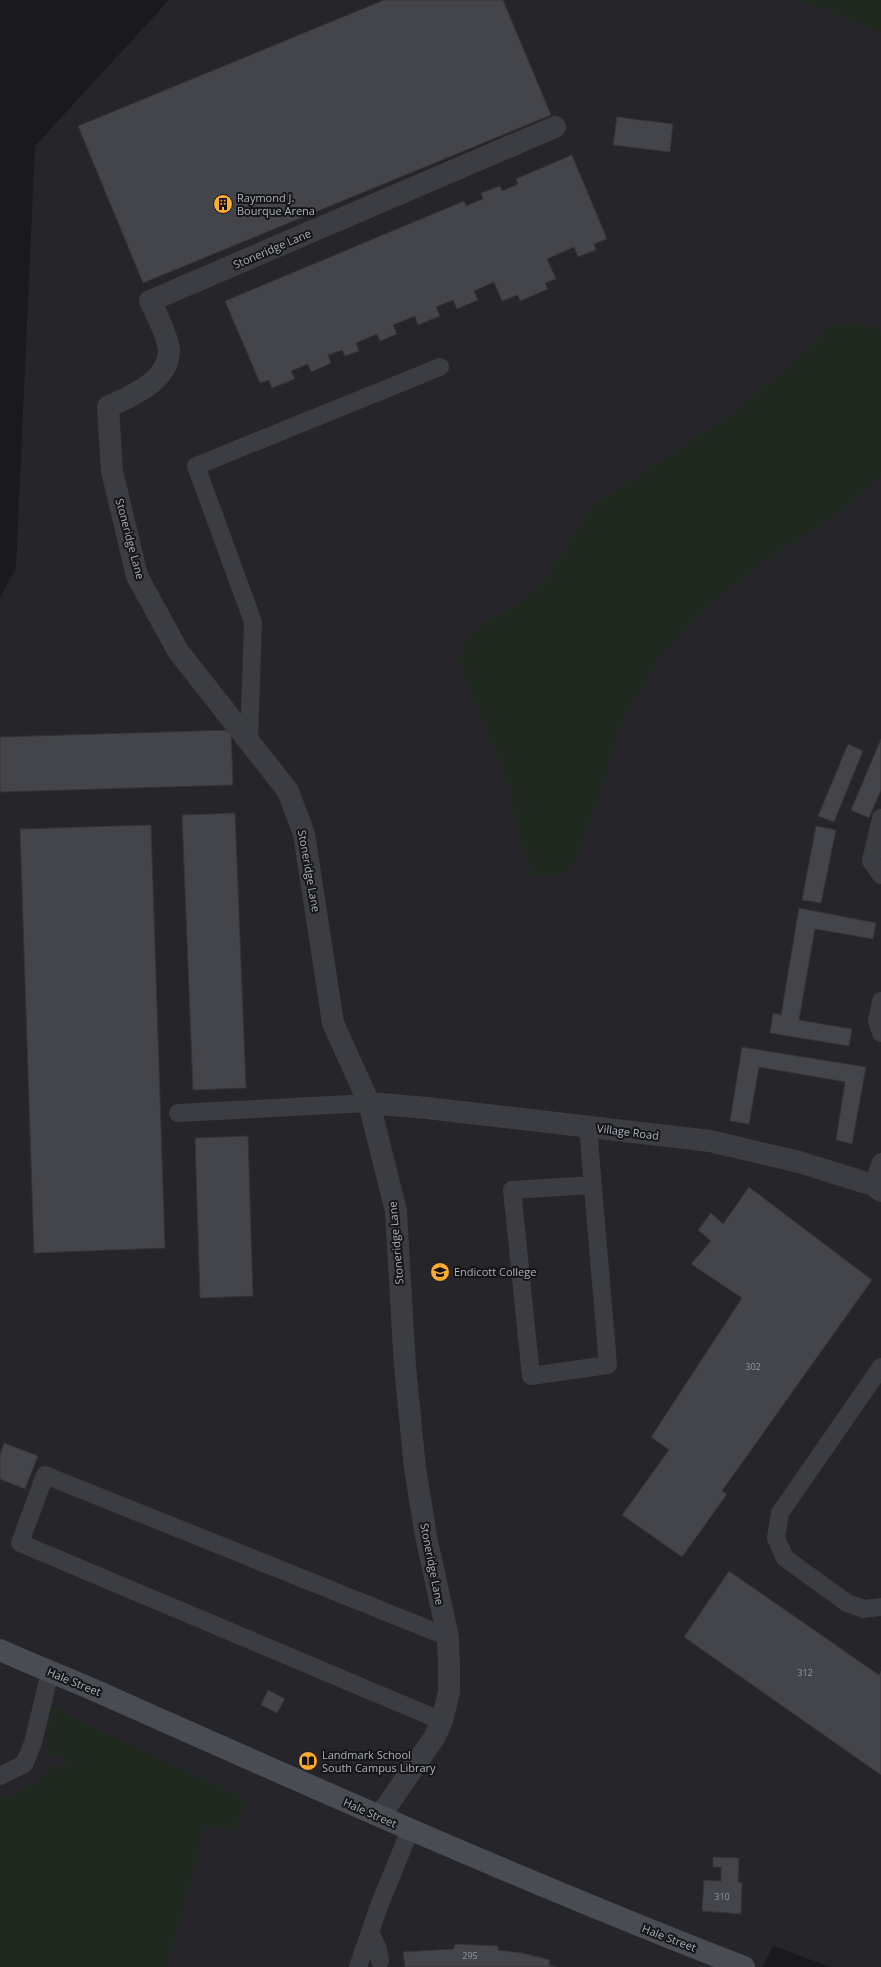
<svg xmlns="http://www.w3.org/2000/svg" width="881" height="1967" font-family="'Open Sans',sans-serif">
  <rect width="100%" height="100%" fill="#1a1a1d"/>
  <path fill="#26262a" d="M 169,0 L 881,0 L 881,1967 L 831,1967 L 773,1946 L 763,1967 L 0,1967 L 0,598 L 16,568 L 35,146 Z"/>
  <path fill="#1f2920" d="M 801,0 L 881,0 L 881,33 Z
    M 854,322 L 871,326 L 881,331 L 881,477 L 825,524 L 766,559 L 706,608 L 658,659 L 617,732 L 603,786 L 574,865 L 558,876 L 534,876 L 518,836 L 509,786 L 459,663 L 465,640 L 485,623 L 519,603 L 544,582 L 594,505 L 733,413 L 789,366 L 829,328 Z
    M 51,1706 L 247,1800 L 234,1832 L 206,1824 L 167,1967 L 0,1967 L 0,1798 L 16,1794 L 34,1784 L 50,1768 L 66,1764 L 66,1758 L 53,1756 L 47,1750 Z"/>
  <path fill="#44454a" stroke="#343439" d="M 384,0 L 503,0 L 551,115 L 143,283 L 78,126 Z
    M 617,117 L 673,124 L 670,152 L 613,145 Z
    M 572,155 L 607,239 L 594,244 L 596,250 L 578,257 L 574,247 L 547,259 L 556,279 L 545,283 L 548,289 L 520,301 L 518,295 L 502,301 L 494,282 L 474,291 L 478,300 L 457,309 L 453,300 L 436,307 L 440,316 L 418,325 L 415,316 L 393,325 L 397,334 L 380,341 L 377,334 L 356,343 L 359,351 L 345,356 L 342,350 L 328,355 L 331,363 L 311,372 L 308,364 L 291,371 L 295,379 L 272,388 L 269,380 L 260,383 L 225,301 L 464,201 L 466,206 L 483,199 L 481,193 L 500,186 L 502,191 L 518,184 L 516,179 Z
    M 231,730 L 233,785 L 0,792 L 0,737 Z
    M 881,739 L 881,790 L 869,818 L 851,810 Z
    M 848,744 L 863,751 L 834,822 L 818,816 Z
    M 235,813 L 246,1088 L 193,1090 L 182,815 Z
    M 151,825 L 165,1248 L 34,1253 L 20,829 Z
    M 816,826 L 836,830 L 821,903 L 802,900 Z
    M 799,908 L 876,923 L 873,939 L 815,929 L 799,1020 L 852,1029 L 849,1046 L 770,1033 L 773,1013 L 781,1015 Z
    M 742,1047 L 866,1067 L 852,1144 L 836,1140 L 845,1082 L 759,1067 L 749,1124 L 730,1121 Z
    M 248,1136 L 253,1296 L 200,1298 L 195,1138 Z
    M 749,1187 L 872,1280 L 722,1491 L 727,1494 L 682,1557 L 622,1515 L 669,1450 L 651,1437 L 742,1298 L 691,1264 L 711,1241 L 698,1230 L 711,1213 L 723,1224 Z
    M 4,1443 L 38,1456 L 25,1489 L 0,1479 L 0,1455 Z
    M 729,1571 L 879,1675 L 881,1671 L 881,1775 L 684,1637 Z
    M 268,1690 L 285,1699 L 277,1713 L 261,1705 Z
    M 713,1857 L 739,1858 L 738,1882 L 742,1883 L 741,1914 L 702,1911 L 704,1880 L 721,1881 L 721,1867 L 713,1867 Z
    M 455,1944 L 498,1946 L 498,1950 L 522,1953 L 550,1960 L 549,1965 L 556,1967 L 405,1967 L 403,1952 L 454,1949 Z"/>
  <g fill="none" stroke-linecap="round" stroke-linejoin="round">
    <path stroke="#3b3d42" stroke-width="18" d="M 249,742 L 253,622 L 196,466 L 440,367
      M 881,818 L 871,861 L 881,875
      M 881,1001 L 877,1021 L 881,1033
      M 178,1113 L 369,1103
      M 588,1127 L 608,1365 L 531,1376 L 512,1190 L 592,1185
      M 873,1185 L 881,1162
      M 881,1367 L 780,1513 L 776,1538 L 785,1558 L 847,1603 L 864,1609 L 881,1607
      M 442,1721 L 20,1543 L 45,1475 L 448,1637
      M 0,1776 L 24,1764 L 33,1743 L 50,1672
      M 370,1932 L 378,1949 L 380,1961
      M 358,1967 L 379,1906 L 410,1830"/>
    <path stroke="#3b3d42" stroke-width="22" d="M 369,1103 L 427,1108 L 710,1141 L 799,1162 L 873,1185 L 881,1191
      M 380,1816 L 434,1738 L 442,1721 L 449,1692 L 449,1665 L 448,1637 L 426,1536 L 415,1468 L 405,1367 L 396,1211 L 369,1103 L 333,1023 L 304,834 L 288,791 L 178,651 L 137,576 L 112,471 L 108,407 C 131,396 168,382 169,351 C 169,339 156,313 150,301 L 555,127"/>
    <path stroke="#494c53" stroke-width="22" d="M 0,1650 C 37,1667 75,1681 112,1698 C 321,1791 530,1884 744,1967"/>
  </g>
  <defs>
    <g id="building-disc" transform="scale(1)"><circle r="9.5" fill="#ffab30" stroke="#151518"/><path d="M-4-6H4V6H1V3H-1V6H-4ZM-2.5-4.3h1.7v1.8h-1.7ZM.8-4.3h1.7v1.8H.8ZM-2.5-1h1.7V.8h-1.7ZM.8-1h1.7V.8H.8Z" fill="#111"/></g>
    <g id="university-disc" transform="scale(1)"><circle r="9.5" fill="#ffab30" stroke="#151518"/><path d="M0-5L7-2L0 1L-7-2ZM-4 1L0 2.5L4 1V4Q0 6-4 4Z" fill="#111"/></g>
    <g id="library-disc" transform="scale(1)"><circle r="9.5" fill="#ffab30" stroke="#151518"/><path d="M-6-4Q-3-5.5-.7-3.5V5Q-3 3-6 4ZM6-4Q3-5.5 .7-3.5V5Q3 3 6 4Z" fill="#111"/></g>
  </defs>
  <g fill-rule="evenodd">
    <use href="#building-disc" x="223" y="204"/>
    <use href="#university-disc" x="440" y="1272"/>
    <use href="#library-disc" x="308" y="1761"/>
  </g>
  <g text-anchor="middle" stroke-width="4" stroke-linejoin="round" paint-order="stroke">
    <g font-size="9" fill="#9297a0">
      <text x="753" y="1370">302</text>
      <text x="805" y="1676">312</text>
      <text x="722" y="1900">310</text>
      <text x="470" y="1959">295</text>
    </g>
    <g font-size="11" fill="#acb2bd" stroke="#151518" text-anchor="start">
      <text x="237" y="202">Raymond J.<tspan x="237" dy="13">Bourque Arena</tspan></text>
      <text x="454" y="1276">Endicott College</text>
      <text x="322" y="1759">Landmark School<tspan x="322" dy="13">South Campus Library</tspan></text>
    </g>
    <g font-size="11" fill="#acb2bd" stroke="#151518">
      <text transform="translate(272 249) rotate(-23)" y="4">Stoneridge Lane</text>
      <text transform="translate(130 539) rotate(75)" y="4">Stoneridge Lane</text>
      <text transform="translate(309 871) rotate(80)" y="4">Stoneridge Lane</text>
      <text transform="translate(628 1132) rotate(7)" y="4">Village Road</text>
      <text transform="translate(396 1243) rotate(-95)" y="4">Stoneridge Lane</text>
      <text transform="translate(432 1564) rotate(79)" y="4">Stoneridge Lane</text>
      <text transform="translate(74 1682) rotate(22)" y="4">Hale Street</text>
      <text transform="translate(370 1813) rotate(24)" y="4">Hale Street</text>
      <text transform="translate(669 1938) rotate(21)" y="4">Hale Street</text>
    </g>
  </g>
</svg>
